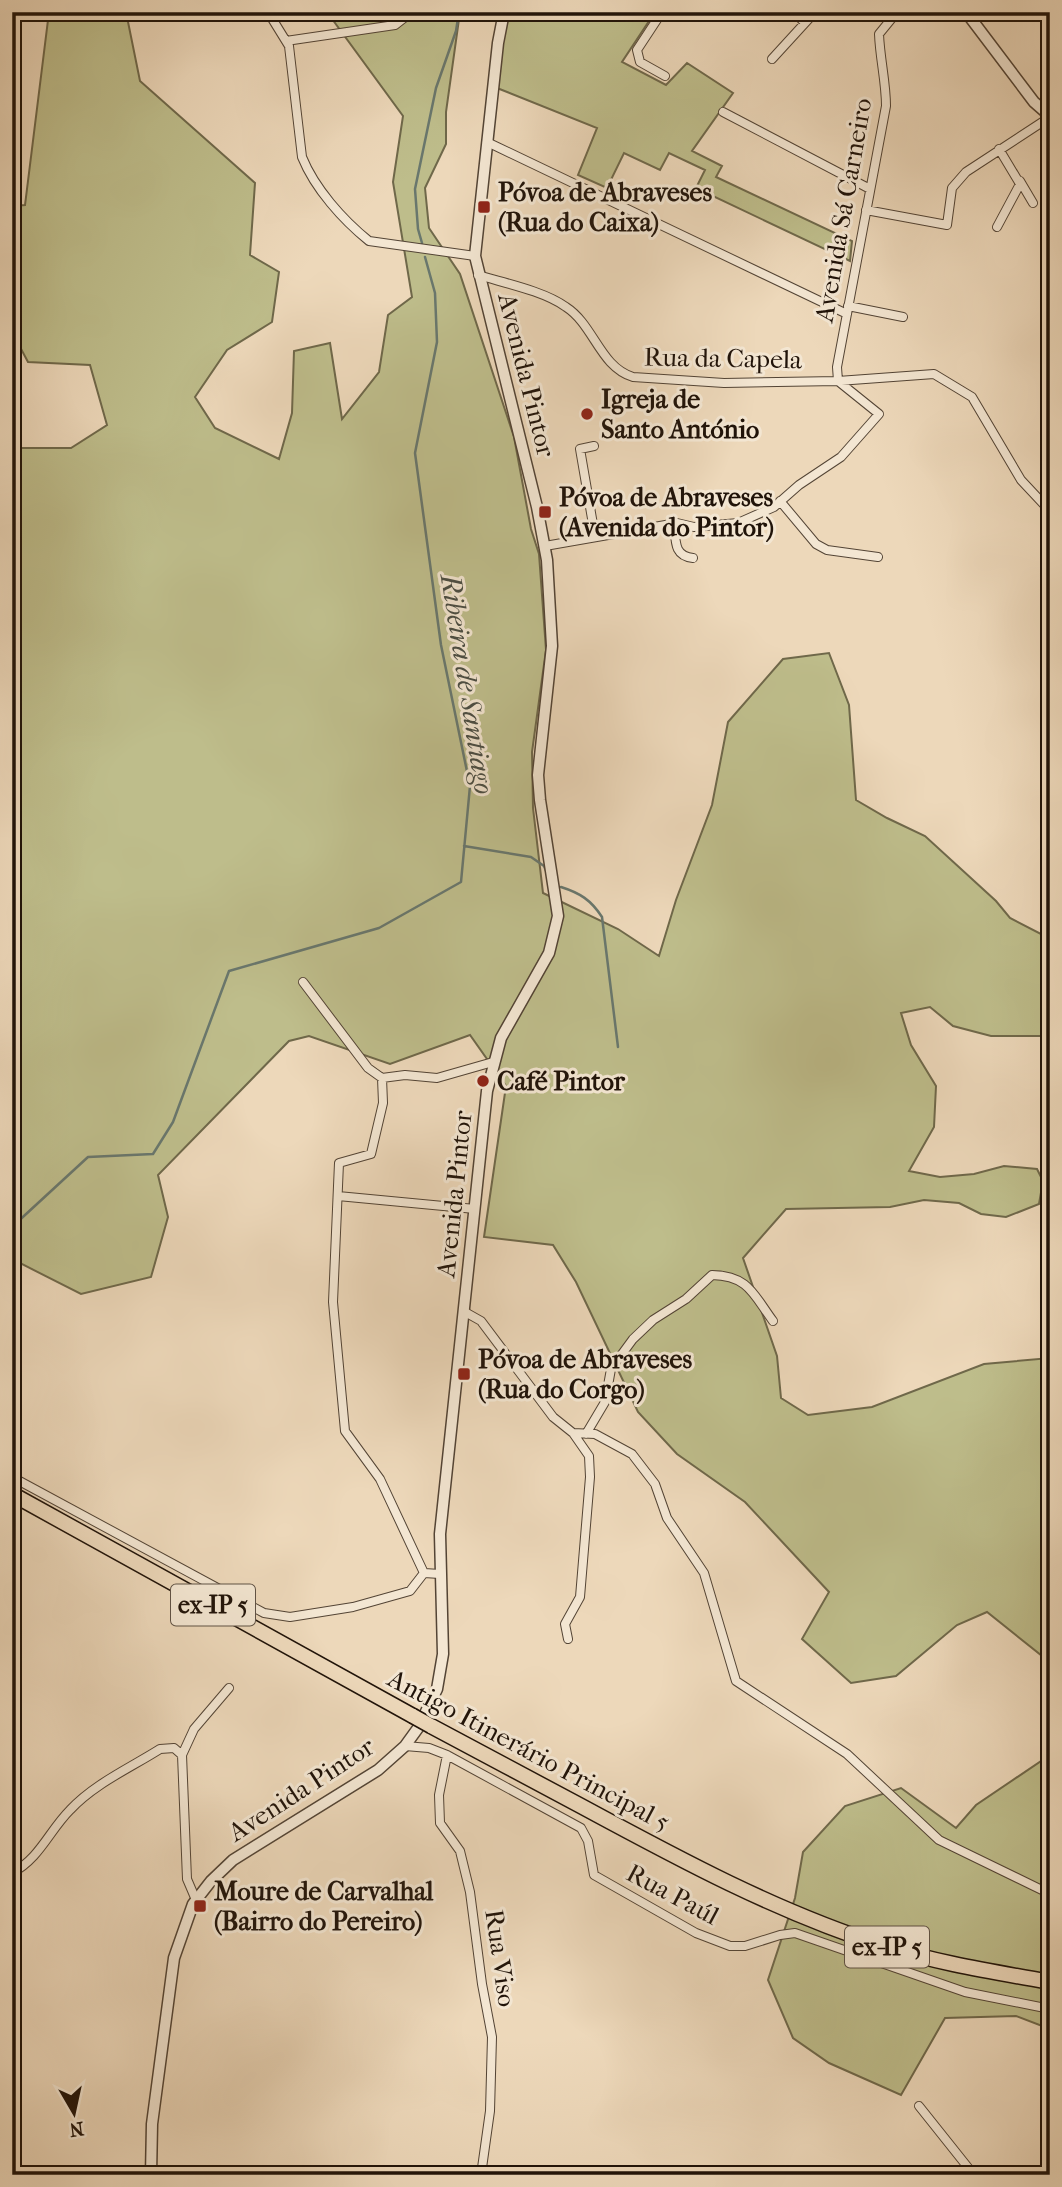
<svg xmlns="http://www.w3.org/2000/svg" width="1062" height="2187" font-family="'IM FELL French Canon',serif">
  <rect width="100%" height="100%" fill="#edd8ba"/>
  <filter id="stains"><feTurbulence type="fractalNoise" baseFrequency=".00286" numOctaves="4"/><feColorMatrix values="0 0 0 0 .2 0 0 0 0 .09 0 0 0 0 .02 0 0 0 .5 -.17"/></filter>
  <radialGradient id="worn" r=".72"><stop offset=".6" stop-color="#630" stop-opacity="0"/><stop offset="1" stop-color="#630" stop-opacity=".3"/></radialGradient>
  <path fill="#bebd8b" stroke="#6f684a" stroke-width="2" d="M 49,12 L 126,12 L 140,81 L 255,183 L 250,255 L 279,272 L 272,322 L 227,350 L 195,397 L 215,428 L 279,459 L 292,413 L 294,351 L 330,343 L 342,419 L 379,372 L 388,315 L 412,297 L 393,182 L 403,116 L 327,12 L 460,12 L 446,112 L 446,144 L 425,188 L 429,228 L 460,274 L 514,437 L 531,529 L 539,554 L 546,650 L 532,752 L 533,808 L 543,893 L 618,929 L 659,956 L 676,900 L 712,805 L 728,722 L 783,659 L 829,653 L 849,705 L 856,800 L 887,818 L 925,836 L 996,901 L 1010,918 L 1043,935 L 1050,949 L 1050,1022 L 1042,1036 L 991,1036 L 953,1026 L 930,1007 L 901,1013 L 911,1045 L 936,1086 L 934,1127 L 909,1171 L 940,1177 L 974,1174 L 1004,1166 L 1037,1169 L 1043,1181 L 1039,1204 L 1006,1217 L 981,1214 L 959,1203 L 924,1200 L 890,1207 L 786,1209 L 743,1258 L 777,1356 L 781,1398 L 808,1415 L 872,1407 L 984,1364 L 1050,1358 L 1050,1673 L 1042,1656 L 987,1612 L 957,1625 L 896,1676 L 851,1683 L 802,1639 L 829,1592 L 745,1502 L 677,1454 L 638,1412 L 576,1282 L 553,1245 L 484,1237 L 506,1086 L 470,1035 L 390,1064 L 309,1036 L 289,1041 L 158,1175 L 168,1217 L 151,1277 L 81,1294 L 12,1259 L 12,601 L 18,599 L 12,502 L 12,448 L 71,448 L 107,425 L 90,365 L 28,362 L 12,332 L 12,206 L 25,205 Z
    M 509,12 L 655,12 L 622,62 L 666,85 L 687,63 L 733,93 L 692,151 L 722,166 L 716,177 L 852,241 L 850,261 L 696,188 L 705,170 L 669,153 L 660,170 L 624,153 L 607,188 L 578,175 L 597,128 L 497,88 L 502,41 Z
    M 1050,1744 L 1050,2029 L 1016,2016 L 945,2018 L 901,2095 L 829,2063 L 793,2038 L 768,1980 L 795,1898 L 803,1852 L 845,1806 L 901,1788 L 956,1828 L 976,1805 L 1041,1761 Z"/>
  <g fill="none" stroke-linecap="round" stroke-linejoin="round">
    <path stroke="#69776d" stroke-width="2.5" d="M 422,243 L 418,229 L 415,189 L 436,88 L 456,31 L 459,12
      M 464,846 L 531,857 L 544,866 L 547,873
      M 561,887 C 580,893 591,900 602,917 L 618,1047
      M 12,1227 L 88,1157 L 153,1154 L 173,1122 L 229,971 L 379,928 L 461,882 L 470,786 L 441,645 L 415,453 L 437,342 L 435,293 L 425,257"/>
    <g stroke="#534435" stroke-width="10">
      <path id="minor" d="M 268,12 L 289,46 L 302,157 C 315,189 343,220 369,241 L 475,256
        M 662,12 L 637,50 L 640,62 L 665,76
        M 794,12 L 805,23
        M 286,41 L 395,25 L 404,18 L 403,12
        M 772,59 L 815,12
        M 723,112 L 870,189
        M 487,142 L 847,314
        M 1020,181 L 1033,203
        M 866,210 L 947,225 L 952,188 L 966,172 L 1050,117
        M 997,227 L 1020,184 L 999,149
        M 478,275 C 504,283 544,291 566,307 C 594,325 600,367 633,377 L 724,383 L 838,381 L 934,374 L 972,397 L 1021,480 L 1050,511
        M 848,306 L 903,317
        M 838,381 L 837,367 L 886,106 C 886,82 880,59 879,34 L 897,12
        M 594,446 L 580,449 L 595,536
        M 780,501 L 816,544 L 827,550 L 878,557
        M 674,523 C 676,540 673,556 693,558
        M 545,546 L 677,523 L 694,527 L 738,523 L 774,507 L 799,485 L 841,457 L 879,414 L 838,381
        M 303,982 L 368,1068 L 382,1078 L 405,1075 L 437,1078 L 493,1062
        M 382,1078 L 383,1103 L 371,1154 L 339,1163 L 333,1302 L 345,1431 L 380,1479 L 424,1573 L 440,1574
        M 338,1196 L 475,1209
        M 465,1312 L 481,1321 L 553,1417 L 573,1433 L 595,1434 L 632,1454 L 655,1484 L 667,1518 L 704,1573 L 736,1681 L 847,1754 L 939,1840 L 1046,1892 L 1050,1897
        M 1049,1320 L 1050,1320
        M 586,1434 L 605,1402 L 611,1369 L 633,1339 L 653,1320 L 686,1299 L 712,1275 C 749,1276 753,1294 773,1321
        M 12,1477 L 264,1613 L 290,1617 L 353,1607 L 410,1591 L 424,1573
        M 568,1639 L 565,1624 L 580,1597 L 590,1477 L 589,1456 L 573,1433
        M 405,1746 L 429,1748 L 447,1755 L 581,1828 L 588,1841 L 594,1875 L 696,1933 L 730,1946 L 745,1946 L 780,1935 L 795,1933 L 965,1992 L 1050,2009
        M 182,1755 L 194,1729 L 229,1688
        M 447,1755 L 439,1795 L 440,1823 L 460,1851 L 470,1892 L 482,1984 L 492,2037 L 490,2111 L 481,2175
        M 12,1873 C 40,1858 49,1831 70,1810 C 94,1784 130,1768 160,1749 L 174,1748 L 182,1755 L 187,1879 L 196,1900
        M 919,2106 L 974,2175"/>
    </g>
    <g stroke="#534435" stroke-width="13">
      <path id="tertiary" d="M 966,12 L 1034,102 L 1050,116
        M 151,2175 L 152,2124 L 174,1958 L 193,1904 L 211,1881 L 233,1860 L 378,1770 L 405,1746 L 418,1728 L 437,1689 L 443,1654 L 440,1534 L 487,1091 L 501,1038 L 549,953 L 558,916 L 540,800 L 538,775 L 552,646 L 547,560 L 537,507 L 475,256 L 498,43 L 504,12"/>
    </g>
    <g stroke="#201309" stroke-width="17">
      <path id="trunk" d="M 12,1494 L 413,1716
        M 431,1726 C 481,1753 531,1779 581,1806 C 679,1859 777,1912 884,1946 C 937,1963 995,1972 1050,1982"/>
    </g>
    <use href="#minor" stroke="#f3e6d2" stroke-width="8"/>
    <use href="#tertiary" stroke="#f3e6d2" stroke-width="10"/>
    <use href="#trunk" stroke="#edd8ba" stroke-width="14"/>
    <g stroke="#201309" stroke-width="17" stroke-linecap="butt">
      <path id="trunk-bridge" d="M 413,1716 L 431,1726"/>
    </g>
    <use href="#trunk-bridge" stroke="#edd8ba" stroke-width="14"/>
  </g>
  <g fill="#8f2418" stroke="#f3e6d2" stroke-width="2.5">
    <rect x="477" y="200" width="14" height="14" rx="3.5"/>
    <circle cx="587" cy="414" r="7"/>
    <rect x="538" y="505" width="14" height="14" rx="3.5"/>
    <circle cx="483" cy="1081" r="7"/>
    <rect x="457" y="1367" width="14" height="14" rx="3.5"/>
    <rect x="193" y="1899" width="14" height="14" rx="3.5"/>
  </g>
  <g text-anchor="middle" stroke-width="6" stroke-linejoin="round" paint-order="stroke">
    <g fill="#f3e6d2" stroke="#5f5245" stroke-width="2">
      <rect x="171" y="1584.5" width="84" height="41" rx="5"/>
      <rect x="845" y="1926.5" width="84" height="41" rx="5"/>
    </g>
    <g font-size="24" font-weight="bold" fill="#201309">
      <text x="213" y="1613">ex-IP 5</text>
      <text x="887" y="1955">ex-IP 5</text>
    </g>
    <g font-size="26" font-weight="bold" fill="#201309" stroke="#f3e6d2" text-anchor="start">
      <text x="498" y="201">Póvoa de Abraveses<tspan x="498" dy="30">(Rua do Caixa)</tspan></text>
      <text x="601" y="408">Igreja de<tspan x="601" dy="30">Santo António</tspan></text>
      <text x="559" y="506">Póvoa de Abraveses<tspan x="559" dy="30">(Avenida do Pintor)</tspan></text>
      <text x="497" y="1090">Café Pintor</text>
      <text x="478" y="1368">Póvoa de Abraveses<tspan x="478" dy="30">(Rua do Corgo)</tspan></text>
      <text x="214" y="1900">Moure de Carvalhal<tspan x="214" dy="30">(Bairro do Pereiro)</tspan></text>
    </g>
    <g font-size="26" fill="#201309" stroke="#f3e6d2">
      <text transform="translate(843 210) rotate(-80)" y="9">Avenida Sá Carneiro</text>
      <text transform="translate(723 358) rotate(1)" y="9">Rua da Capela</text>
      <text transform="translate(527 375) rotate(76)" y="9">Avenida Pintor</text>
      <text transform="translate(454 1194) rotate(-84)" y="9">Avenida Pintor</text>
      <text transform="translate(529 1750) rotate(28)" y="9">Antigo Itinerário Principal 5</text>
      <text transform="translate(301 1789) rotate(-33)" y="9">Avenida Pintor</text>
      <text transform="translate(673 1894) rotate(28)" y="9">Rua Paúl</text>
      <text transform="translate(501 1958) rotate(82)" y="9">Rua Viso</text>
    </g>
    <g font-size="28" font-style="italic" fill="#4a4d43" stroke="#f3e6d2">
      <text transform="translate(468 684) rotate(81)" y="10">Ribeira de Santiago</text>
    </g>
  </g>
  <rect width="1062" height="2187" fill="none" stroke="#edd8ba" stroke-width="42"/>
  <rect x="14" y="14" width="1034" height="2159" fill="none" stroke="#201309" stroke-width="3.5"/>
  <rect x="21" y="21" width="1020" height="2145" fill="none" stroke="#201309" stroke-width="2"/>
  <g transform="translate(74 2113) rotate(171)" stroke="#f3e6d2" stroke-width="5" paint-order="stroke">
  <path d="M0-5L12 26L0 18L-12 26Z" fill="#201309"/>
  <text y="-10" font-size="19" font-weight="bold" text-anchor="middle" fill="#201309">N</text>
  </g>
  <rect width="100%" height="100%" filter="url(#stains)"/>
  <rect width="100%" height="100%" fill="url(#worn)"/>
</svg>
